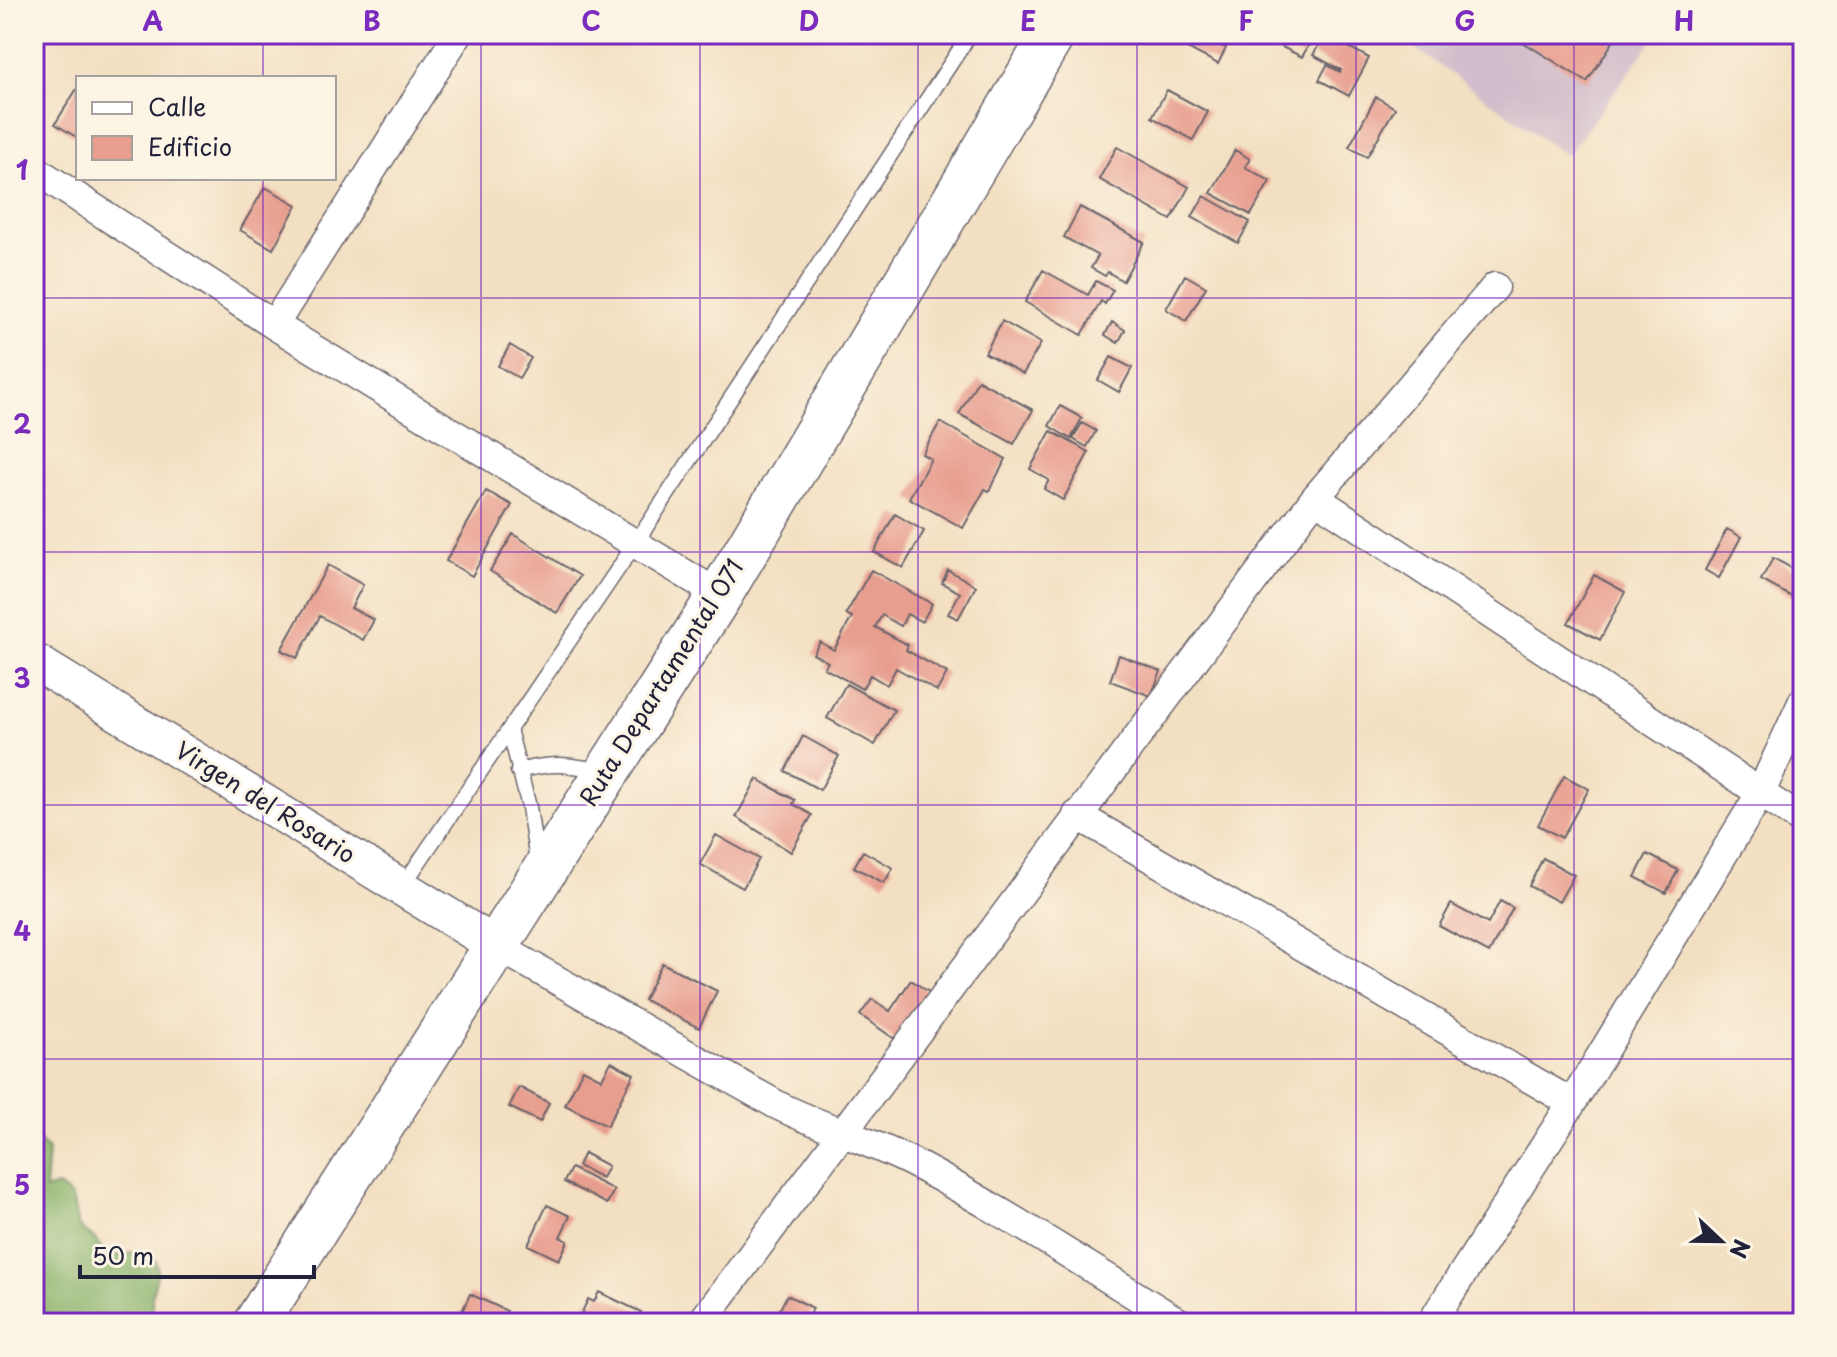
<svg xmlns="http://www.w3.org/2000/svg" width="1837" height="1357" font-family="'Playpen Sans',sans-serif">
  <rect width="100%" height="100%" fill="#fcf5e5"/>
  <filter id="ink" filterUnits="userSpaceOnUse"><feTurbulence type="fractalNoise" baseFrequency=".0125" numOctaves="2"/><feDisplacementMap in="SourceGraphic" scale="16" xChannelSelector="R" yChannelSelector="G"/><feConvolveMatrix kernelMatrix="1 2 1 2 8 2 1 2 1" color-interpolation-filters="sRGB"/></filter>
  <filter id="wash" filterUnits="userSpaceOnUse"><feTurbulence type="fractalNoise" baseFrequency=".006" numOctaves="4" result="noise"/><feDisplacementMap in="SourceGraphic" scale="32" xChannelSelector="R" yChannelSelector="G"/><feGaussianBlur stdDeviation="1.8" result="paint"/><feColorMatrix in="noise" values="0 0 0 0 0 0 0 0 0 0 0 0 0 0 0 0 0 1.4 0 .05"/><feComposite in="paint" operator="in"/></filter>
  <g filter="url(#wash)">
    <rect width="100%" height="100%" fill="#f3dfc1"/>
    <path fill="#d1bdcb" d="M 1395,34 L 1657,34 L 1567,156 Z"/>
    <path fill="#87b066" stroke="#546950" stroke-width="2" d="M 34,1136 L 48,1150 L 45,1190 L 57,1186 C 80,1200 71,1204 78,1224 C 81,1232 87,1233 93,1237 C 100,1243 101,1252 110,1257 L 133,1252 L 154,1257 C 162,1273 154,1281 152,1296 C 151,1308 157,1310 152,1323 L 34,1323 Z"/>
    <g id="blocks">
      <path fill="#e89e8f" d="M 1160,34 L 1199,34 L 1226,48 L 1218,64 Z
        M 1289,34 L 1315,34 L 1302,57 L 1282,47 Z
        M 1325,34 L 1369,58 L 1349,96 L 1319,80 L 1327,65 L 1340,72 L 1341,70 L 1313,55 Z
        M 1510,34 L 1618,34 L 1587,82 Z
        M 78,87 L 78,138 L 55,124 Z
        M 1167,90 L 1208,112 L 1193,140 L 1152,117 Z
        M 1376,97 L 1395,108 L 1367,157 L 1349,147 Z
        M 1117,147 L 1189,187 L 1171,220 L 1099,179 Z
        M 1235,150 L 1250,159 L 1245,167 L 1270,181 L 1251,215 L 1211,193 Z
        M 265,187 L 297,205 L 273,249 L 240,230 Z
        M 1204,196 L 1250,222 L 1238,243 L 1192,217 Z
        M 1080,207 L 1144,242 L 1123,281 L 1108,272 L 1105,276 L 1091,268 L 1098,256 L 1064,237 Z
        M 1043,270 L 1088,295 L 1096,281 L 1113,290 L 1105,304 L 1101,301 L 1082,335 L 1025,302 Z
        M 1185,275 L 1206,287 L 1186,321 L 1166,309 Z
        M 1002,321 L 1041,343 L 1023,374 L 985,353 Z
        M 1112,322 L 1125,330 L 1118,343 L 1105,335 Z
        M 510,345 L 531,358 L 519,378 L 498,366 Z
        M 1111,357 L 1132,368 L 1119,392 L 1098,380 Z
        M 978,380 L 1033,410 L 1014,444 L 959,414 Z
        M 1060,406 L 1082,418 L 1071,439 L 1049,426 Z
        M 940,422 L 1006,459 L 989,491 L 985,489 L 963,528 L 909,498 L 931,459 L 922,454 Z
        M 1082,423 L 1096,431 L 1087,447 L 1073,439 Z
        M 1051,431 L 1089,452 L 1063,500 L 1044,489 L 1049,480 L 1030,469 Z
        M 486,491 L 512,505 L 472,576 L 446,561 Z
        M 895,514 L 924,531 L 903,568 L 874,552 Z
        M 1727,529 L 1741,537 L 1719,578 L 1705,570 Z
        M 513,534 L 580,576 L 557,613 L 490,571 Z
        M 1773,558 L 1803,574 L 1803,603 L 1761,580 Z
        M 328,565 L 363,585 L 351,608 L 374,620 L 363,640 L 320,616 L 297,658 L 281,650 Z
        M 871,570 L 932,604 L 922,622 L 907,614 L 901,626 L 882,615 L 875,627 L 908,645 L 906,650 L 947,673 L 937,691 L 896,668 L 887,685 L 870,675 L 862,689 L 824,668 L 828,662 L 813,654 L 820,642 L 834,650 L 852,617 L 846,614 Z
        M 948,570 L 976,586 L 958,619 L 948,614 L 960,593 L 942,583 Z
        M 1594,575 L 1625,592 L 1600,640 L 1568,623 Z
        M 1119,655 L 1161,671 L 1151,696 L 1110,681 Z
        M 846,684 L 894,710 L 875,745 L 827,718 Z
        M 803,736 L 839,756 L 820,790 L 785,771 Z
        M 1564,776 L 1589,789 L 1562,838 L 1538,825 Z
        M 757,779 L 795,800 L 793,804 L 812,815 L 791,852 L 736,817 Z
        M 716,835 L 759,859 L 743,888 L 700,864 Z
        M 863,851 L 893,868 L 884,883 L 854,867 Z
        M 1647,854 L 1678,870 L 1666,893 L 1635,877 Z
        M 1543,858 L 1574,875 L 1559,902 L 1529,886 Z
        M 1500,901 L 1513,908 L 1489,953 L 1439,926 L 1451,904 L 1488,924 Z
        M 662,963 L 717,991 L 699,1028 L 644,1000 Z
        M 911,980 L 938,998 L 905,1046 L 860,1015 L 872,999 L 890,1011 Z
        M 611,1062 L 634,1074 L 607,1126 L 565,1105 L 583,1069 L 602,1079 Z
        M 519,1087 L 549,1103 L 540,1122 L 509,1107 Z
        M 584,1153 L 608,1166 L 602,1178 L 578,1166 Z
        M 571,1168 L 614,1190 L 607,1204 L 564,1182 Z
        M 547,1205 L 570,1216 L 560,1237 L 568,1241 L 559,1260 L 528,1245 Z
        M 599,1292 L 641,1312 L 635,1323 L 578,1321 L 588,1299 L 594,1302 Z
        M 470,1294 L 507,1311 L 501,1323 L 451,1323 L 455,1315 L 459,1318 Z
        M 787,1295 L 813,1308 L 806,1323 L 773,1323 Z"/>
    </g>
  </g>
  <g filter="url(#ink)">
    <use href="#blocks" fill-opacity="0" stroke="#6b646a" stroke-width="2"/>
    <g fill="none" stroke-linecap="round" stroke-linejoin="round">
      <g stroke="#6b646a" stroke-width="17">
        <path id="service" d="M 509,729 L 529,807 L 537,862
          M 518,771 C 553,762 567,764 602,771
          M 402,887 L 635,544 L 970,34"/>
      </g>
      <g stroke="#6b646a" stroke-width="31">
        <path id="minor" d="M 34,169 L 274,325 L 720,595
          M 274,325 L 458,34
          M 1315,498 L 1803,821
          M 1077,815 L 1572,1103
          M 495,945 L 777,1105 C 823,1128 872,1141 917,1165 C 1007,1213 1093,1270 1180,1323
          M 701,1323 L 1315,498 L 1495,287
          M 1431,1323 L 1572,1103 L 1760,794 L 1803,701"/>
      </g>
      <g stroke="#6b646a" stroke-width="39">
        <path id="tertiary" d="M 34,661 L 495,945"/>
      </g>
      <g stroke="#6b646a" stroke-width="47">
        <path id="primary" d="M 256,1323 L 720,595 L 1053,34"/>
      </g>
      <use href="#service" stroke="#fff" stroke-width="14"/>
      <use href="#minor" stroke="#fff" stroke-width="28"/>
      <use href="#tertiary" stroke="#fff" stroke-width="36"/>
      <use href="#primary" stroke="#fff" stroke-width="44"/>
    </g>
  </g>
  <path fill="none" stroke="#7b2cbf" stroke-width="2" stroke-opacity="0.55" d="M 263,34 L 263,78M 481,34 L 481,1323M 700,34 L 700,1323M 918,34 L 918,1323M 1137,34 L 1137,1323M 1356,34 L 1356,1323M 1574,34 L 1574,1323M 263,178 L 263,1323M 34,298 L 1803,298M 34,552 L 1803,552M 34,805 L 1803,805M 34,1059 L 1803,1059"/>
  <g text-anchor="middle" stroke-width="6" stroke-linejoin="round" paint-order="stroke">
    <g font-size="24" fill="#22223b" stroke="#fcf5e5">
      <text transform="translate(662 683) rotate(-58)" y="8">Ruta Departamental 071</text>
      <text transform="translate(265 803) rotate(32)" y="8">Virgen del Rosario</text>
    </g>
  </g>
  <rect width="1837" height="1357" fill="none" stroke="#fcf5e5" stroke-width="88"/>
  <rect x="76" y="76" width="260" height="104" fill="#fcf5e5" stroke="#a5a1a1" stroke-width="2"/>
  <rect x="92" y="102" width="40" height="12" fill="#ffffff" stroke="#a5a1a1" stroke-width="2"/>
  <text x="148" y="116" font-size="24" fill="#22223b">Calle</text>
  <rect x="92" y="136" width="40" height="24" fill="#e89e8f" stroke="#a5a1a1" stroke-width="2"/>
  <text x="148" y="156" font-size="24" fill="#22223b">Edificio</text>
  <g transform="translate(1721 1241) rotate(112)" stroke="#fcf5e5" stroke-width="6" paint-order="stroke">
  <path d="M0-6L14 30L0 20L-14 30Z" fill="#22223b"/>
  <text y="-12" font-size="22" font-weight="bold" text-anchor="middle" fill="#22223b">N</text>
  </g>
  <path d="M80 1265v12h234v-12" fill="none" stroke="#22223b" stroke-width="4"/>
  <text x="92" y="1265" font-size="24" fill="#22223b" stroke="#fcf5e5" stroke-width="6" paint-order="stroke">50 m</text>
  <rect x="44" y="44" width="1749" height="1269" fill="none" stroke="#7b2cbf" stroke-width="3"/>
  <g font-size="26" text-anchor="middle" font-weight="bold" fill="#7b2cbf">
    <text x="153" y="31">A</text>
    <text x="372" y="31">B</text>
    <text x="591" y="31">C</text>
    <text x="809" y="31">D</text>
    <text x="1028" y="31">E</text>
    <text x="1246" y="31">F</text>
    <text x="1465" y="31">G</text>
    <text x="1684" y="31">H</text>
    <text x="22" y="180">1</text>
    <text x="22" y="434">2</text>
    <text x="22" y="688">3</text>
    <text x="22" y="941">4</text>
    <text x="22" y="1195">5</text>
  </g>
</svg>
